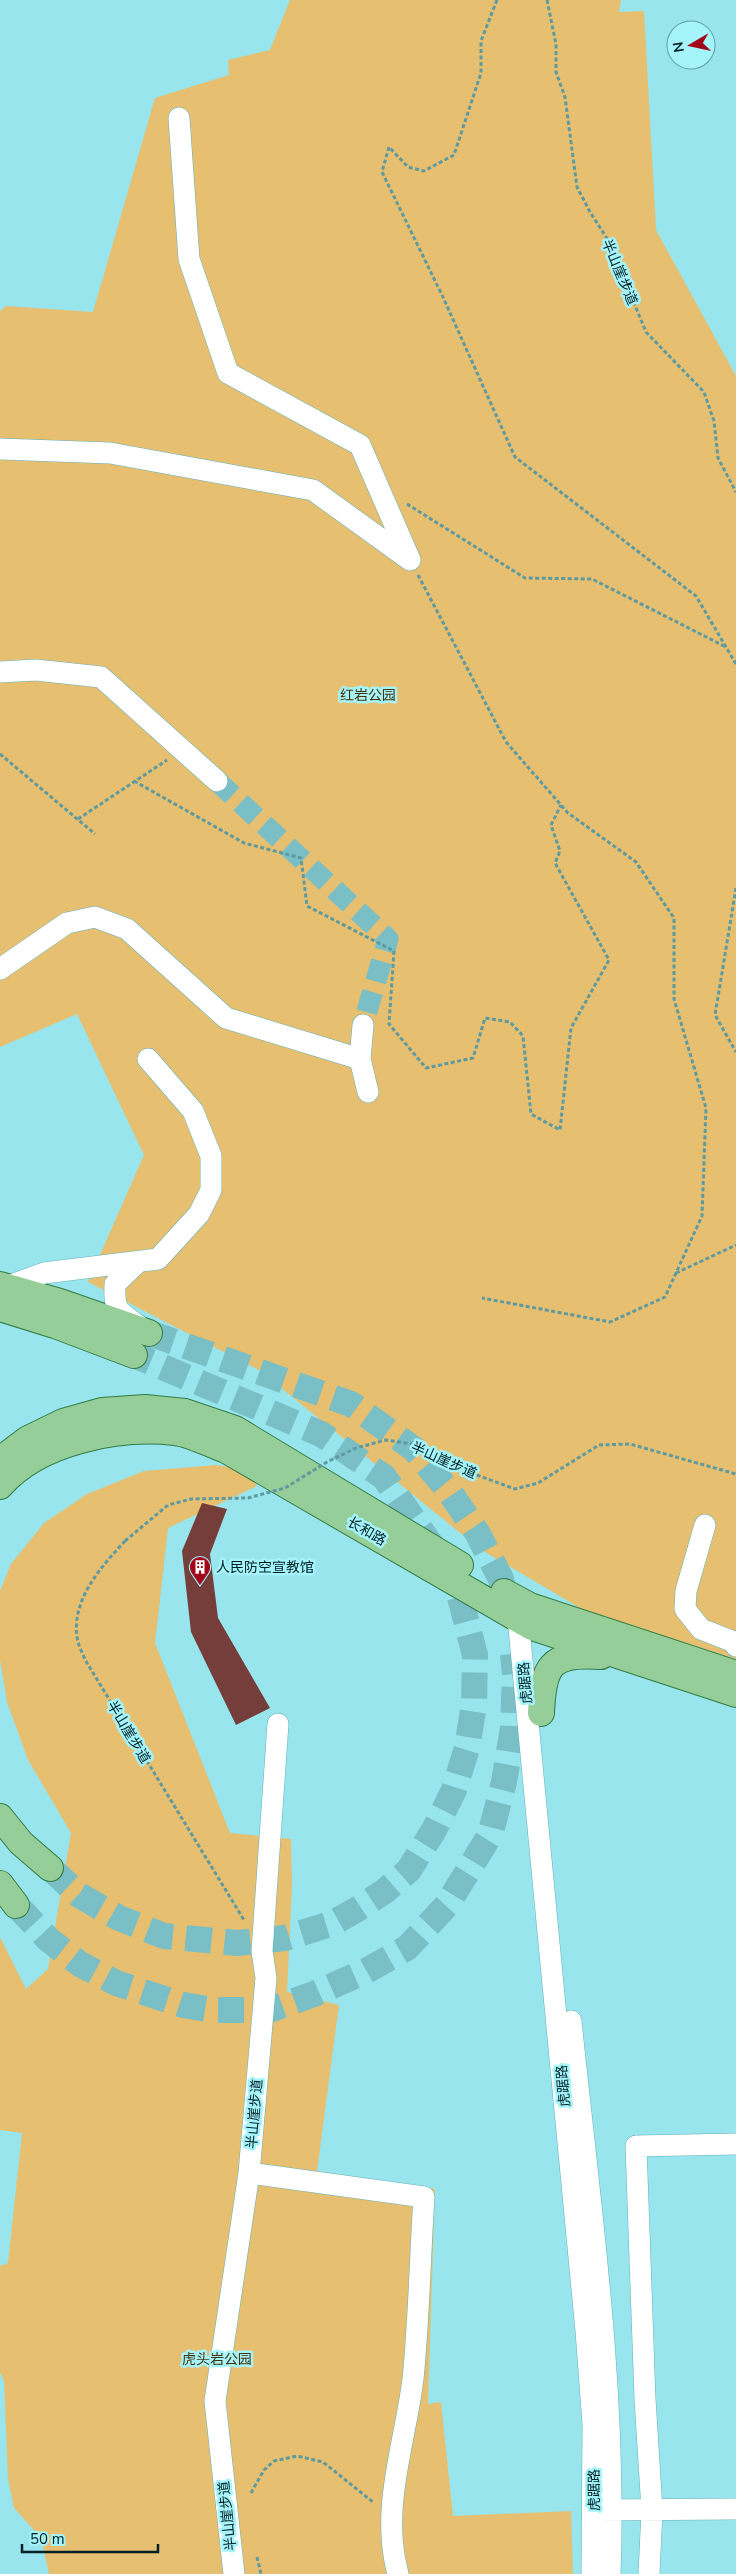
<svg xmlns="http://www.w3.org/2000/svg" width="736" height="2574" font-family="'Nunito Sans','Noto Sans SC',sans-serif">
  <rect width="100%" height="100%" fill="#98e5ee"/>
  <path fill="#e6c070" d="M 290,0 L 621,0 L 619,12 L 644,11 L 656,230 L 736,376 L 736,1659 L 585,1611 L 480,1549 L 259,1370 L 88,1282 L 144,1155 L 77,1014 L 0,1047 L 0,311 L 6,306 L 93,312 L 155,98 L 229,75 L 228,60 L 270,50 Z
    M 216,1465 L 246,1470 L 257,1486 L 168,1528 L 155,1643 L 230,1833 L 291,1839 L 292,1886 L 287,1992 L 339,2005 L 317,2171 L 435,2189 L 428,2404 L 441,2402 L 453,2516 L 571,2511 L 573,2574 L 49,2574 L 41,2538 L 14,2508 L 8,2479 L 4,2381 L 0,2372 L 0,2266 L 8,2263 L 22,2133 L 0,2130 L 0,1937 L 26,1989 L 48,1969 L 71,1833 L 28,1760 L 7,1702 L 0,1660 L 0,1591 L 11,1564 L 44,1523 L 87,1494 L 144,1471 Z"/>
  <path fill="#753e3b" d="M 202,1503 L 227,1509 L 210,1554 L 218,1618 L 270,1708 L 236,1725 L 191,1632 L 182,1551 Z"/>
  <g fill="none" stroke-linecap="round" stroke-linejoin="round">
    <path stroke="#7abec6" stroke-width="21" stroke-dasharray="21 11" stroke-linecap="butt" d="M 217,781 L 388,939 L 363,1025"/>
    <path stroke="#7abec6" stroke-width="26" stroke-dasharray="26 13" stroke-linecap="butt" d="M 149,1333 L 351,1404 L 414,1449 L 449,1491 L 478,1534 L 501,1579 L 508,1615
      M 50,1868 L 79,1895 L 119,1918 L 164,1936 L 237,1943 L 285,1938 L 331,1924 L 356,1910 L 385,1891 L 409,1870 L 434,1830 L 454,1790 L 467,1748 L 474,1704 L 475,1655 L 460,1597 L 436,1552 L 384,1477 L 321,1434 L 134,1355
      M 16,1905 L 48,1939 L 80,1964 L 116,1983 L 183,2005 L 214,2010 L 269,2010 L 314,1994 L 366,1971 L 407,1948 L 447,1905 L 490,1835 L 504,1782 L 513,1728 L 515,1674 L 513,1654"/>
    <g stroke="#63b0b8" stroke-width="22">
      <path id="minor" d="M 0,449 L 110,453 L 313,490 L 410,560 L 360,445 L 228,373 L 189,259 L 179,118
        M 0,672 L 36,670 L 101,677 L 217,781
        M 0,969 L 67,923 L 95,917 L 127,929 L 226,1018 L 360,1059
        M 363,1025 L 360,1059 L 368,1092
        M 138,1262 L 115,1284 C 114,1311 117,1311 139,1326
        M 6,1287 L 44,1273 L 158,1259 L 199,1214 L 211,1190 L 211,1156 L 193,1111 L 148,1059
        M 705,1525 L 686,1591 L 685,1609 L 701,1629 L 734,1642 L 736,1646
        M 517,1607 L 586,2331 L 593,2424 L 592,2574
        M 571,2021 C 590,2205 617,2389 610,2574
        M 249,2173 L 424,2197 C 420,2258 419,2319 413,2379 C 405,2444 380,2509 398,2574
        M 599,2510 L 736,2509
        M 234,2574 L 215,2401 L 249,2173 L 266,1978 L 262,1951 L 278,1724
        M 649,2574 L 652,2510 L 645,2399 L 636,2146 L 736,2144"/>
    </g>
    <g stroke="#337c44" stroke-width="28">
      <path id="major" d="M 0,1285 L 60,1302 L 149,1333
        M 0,1308 L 55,1325 L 134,1355
        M 0,1460 L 28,1439 L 63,1422 L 102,1411 L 145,1408 L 185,1412 L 235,1429 L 460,1565
        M 0,1486 C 39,1441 118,1426 175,1432 C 191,1434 210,1444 226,1450 L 532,1627 L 736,1694
        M 504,1592 L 530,1606 L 736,1674
        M 541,1713 C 543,1667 549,1652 601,1656
        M 0,1817 L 21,1843 L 50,1868
        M 0,1884 L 16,1905"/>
    </g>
    <path stroke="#5e9aa0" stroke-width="3" stroke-dasharray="4 2.5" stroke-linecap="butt" d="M 497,0 L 481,41 L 481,73 L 454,155 L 424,171 L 408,167 L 389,147 L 382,172 L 442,295 L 515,457 L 696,596 L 736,664
      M 547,0 L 556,44 L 556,72 L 565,97 L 577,187 L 590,212 L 608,240 L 646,332 L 704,392 L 714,421 L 718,458 L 736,492
      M 407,504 L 525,578 L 592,579 L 726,647
      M 418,575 L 506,742 L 568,813 L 636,862 L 674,918 L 674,999 L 706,1108 L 702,1216 L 665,1297 L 610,1322 L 482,1298
      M 0,754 L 95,834
      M 134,781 L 244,843 L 301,858 L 307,906 L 394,951 L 389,1024 L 426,1068 L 473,1058 L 485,1018 L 510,1022 L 523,1036 L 531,1114 L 560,1130 L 571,1028 L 609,960 L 555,863 L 560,851 L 551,825 L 561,805
      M 78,819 L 167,760
      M 736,888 L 715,1015 L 736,1052
      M 676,1273 L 736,1245
      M 448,1460 L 466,1471 L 515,1489 L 538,1483 L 599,1445 L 630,1444 L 736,1474
      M 125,1541 C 100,1568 69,1602 78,1642 C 80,1649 84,1657 87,1663 L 244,1920
      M 251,2493 L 264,2470 L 274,2461 L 297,2456 L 323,2462 L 373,2502
      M 257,2557 L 261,2574"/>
    <use href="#minor" stroke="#fff" stroke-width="21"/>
    <use href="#major" stroke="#95ce99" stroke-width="26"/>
    <path stroke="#5e9aa0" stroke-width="3" stroke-dasharray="4 2.5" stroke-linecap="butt" d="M 125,1541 L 168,1505 L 191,1499 L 248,1498 L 285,1488 L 327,1462 L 356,1448 L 386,1440 L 412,1444 L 448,1460"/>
  </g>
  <defs>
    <g id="building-pin" transform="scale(1.125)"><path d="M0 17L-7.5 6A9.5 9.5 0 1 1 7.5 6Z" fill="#a2051a" stroke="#a5f3fb"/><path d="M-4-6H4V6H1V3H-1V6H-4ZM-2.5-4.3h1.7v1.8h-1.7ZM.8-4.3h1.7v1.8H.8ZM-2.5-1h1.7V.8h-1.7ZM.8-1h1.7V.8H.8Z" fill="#fff"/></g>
  </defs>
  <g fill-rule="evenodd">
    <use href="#building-pin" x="200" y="1567"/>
  </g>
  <g text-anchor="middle" stroke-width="5" stroke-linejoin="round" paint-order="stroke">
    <g font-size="14" fill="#002124" stroke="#a5f3fb">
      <text transform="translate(620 272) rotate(67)" y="5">半山崖步道</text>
      <text transform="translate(444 1460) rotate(24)" y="5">半山崖步道</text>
      <text transform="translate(367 1531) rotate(30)" y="5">长和路</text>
      <text transform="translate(525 1683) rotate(-95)" y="5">虎踞路</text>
      <text transform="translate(129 1732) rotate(59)" y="5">半山崖步道</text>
      <text transform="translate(563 2086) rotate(-95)" y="5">虎踞路</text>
      <text transform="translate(254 2114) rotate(-85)" y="5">半山崖步道</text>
      <text transform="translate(594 2490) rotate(-91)" y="5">虎踞路</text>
      <text transform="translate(227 2516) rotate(-96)" y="5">半山崖步道</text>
    </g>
    <g font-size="14" fill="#463409" stroke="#a5f3fb">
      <text x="368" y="700">红岩公园</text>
      <text x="217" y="2364">虎头岩公园</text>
    </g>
    <g font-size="14" fill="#002124" stroke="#a5f3fb" text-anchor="start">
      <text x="216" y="1572">人民防空宣教馆</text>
    </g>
  </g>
  <g transform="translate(691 45) rotate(261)"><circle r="24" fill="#a5f3fb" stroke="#639fa5"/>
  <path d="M0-4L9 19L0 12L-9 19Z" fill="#a2051a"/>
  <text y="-8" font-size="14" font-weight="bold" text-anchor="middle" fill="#002124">N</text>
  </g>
  <path d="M22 2544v8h136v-8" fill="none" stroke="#002124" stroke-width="2.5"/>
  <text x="30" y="2544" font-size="15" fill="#002124" stroke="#a5f3fb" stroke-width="4" paint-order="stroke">50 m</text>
</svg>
